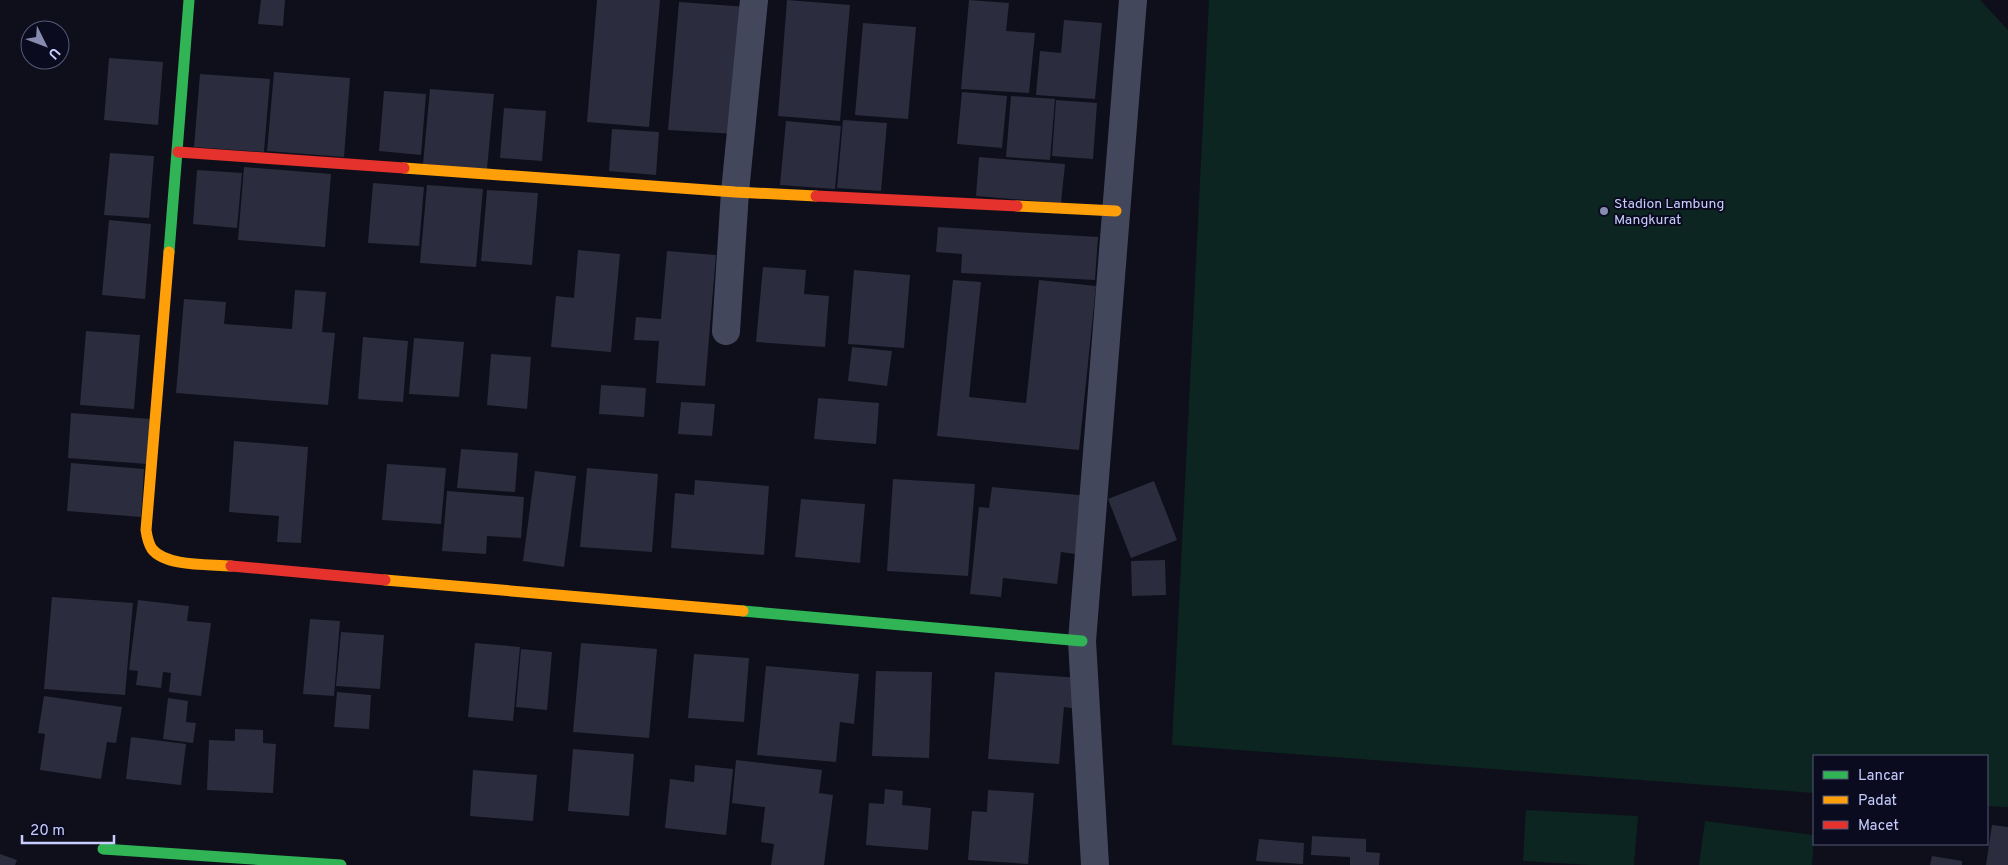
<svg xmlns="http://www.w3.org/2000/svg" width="2008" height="865" font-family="Overpass,sans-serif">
  <rect width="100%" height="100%" fill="#0e0f1a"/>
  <path fill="#0d2520" d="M 1209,0 L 1980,0 L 2008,30 L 2008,807 L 1987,806 L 1987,756 L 1814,756 L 1814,793 L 1172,745 Z
    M 1526,810 L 1638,816 L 1634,865 L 1590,865 L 1523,861 Z
    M 1705,821 L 1814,835 L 1812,865 L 1699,865 Z"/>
  <path fill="#2b2c3d" d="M 261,0 L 285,0 L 283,26 L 258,24 Z
    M 597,0 L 660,0 L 649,127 L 587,122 Z
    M 787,0 L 850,5 L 840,121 L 778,116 Z
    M 969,0 L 1009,3 L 1006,31 L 1035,33 L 1029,93 L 961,89 Z
    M 679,2 L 748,7 L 737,134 L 668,130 Z
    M 1064,20 L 1102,23 L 1095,99 L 1036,95 L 1040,51 L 1061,53 Z
    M 863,23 L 916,27 L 908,119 L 855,115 Z
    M 109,58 L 163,62 L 158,125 L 104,120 Z
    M 274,72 L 350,78 L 344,157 L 267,151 Z
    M 200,74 L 270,79 L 264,152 L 194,147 Z
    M 430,89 L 494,94 L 487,169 L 423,164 Z
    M 384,91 L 426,94 L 421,155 L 379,151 Z
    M 962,92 L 1007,96 L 1002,148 L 957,144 Z
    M 1011,96 L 1055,99 L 1050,160 L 1006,157 Z
    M 1056,100 L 1097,103 L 1093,159 L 1052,156 Z
    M 504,108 L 546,111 L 542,161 L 500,158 Z
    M 843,120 L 887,123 L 881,191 L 837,188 Z
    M 786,121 L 841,126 L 835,189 L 780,185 Z
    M 612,129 L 659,132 L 656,175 L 609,171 Z
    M 110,153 L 154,156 L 149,218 L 104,215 Z
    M 979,157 L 1065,164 L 1061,203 L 976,196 Z
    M 244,167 L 331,174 L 325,247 L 238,240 Z
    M 197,170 L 242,173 L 237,228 L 193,224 Z
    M 373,183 L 424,187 L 419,246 L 368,243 Z
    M 427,185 L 483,189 L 476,267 L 420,263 Z
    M 487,190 L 538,193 L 532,265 L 481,261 Z
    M 109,220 L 151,224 L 145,299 L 102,295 Z
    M 938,227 L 1098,237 L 1095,280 L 961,273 L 962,254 L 936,252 Z
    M 578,250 L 620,254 L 611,352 L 551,347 L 556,296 L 574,298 Z
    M 667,251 L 716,255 L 705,386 L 656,383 L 659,341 L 634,340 L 636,317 L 661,319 Z
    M 763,267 L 806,270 L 804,294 L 829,296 L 825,347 L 756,342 Z
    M 854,270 L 910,275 L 904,348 L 848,344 Z
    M 953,280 L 981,282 L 969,397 L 1026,403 L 1039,280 L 1096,286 L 1079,450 L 937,436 Z
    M 295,290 L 326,292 L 322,332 L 335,333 L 328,405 L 176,393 L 184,299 L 226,302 L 224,324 L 292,329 Z
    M 86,331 L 140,335 L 134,409 L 80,405 Z
    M 363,337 L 408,341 L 403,402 L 358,399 Z
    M 414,338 L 464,342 L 459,397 L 409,394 Z
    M 852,347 L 892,351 L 887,386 L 848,381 Z
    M 491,354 L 531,357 L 527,409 L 487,405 Z
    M 601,385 L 646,388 L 644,417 L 599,414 Z
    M 818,398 L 879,403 L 876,444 L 814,439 Z
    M 681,402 L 715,404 L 712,436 L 678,434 Z
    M 71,413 L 151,419 L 147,464 L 68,458 Z
    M 234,441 L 308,447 L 301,543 L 277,542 L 279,516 L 229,512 Z
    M 461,449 L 518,453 L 515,492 L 457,488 Z
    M 71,463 L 144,469 L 141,517 L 67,511 Z
    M 387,464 L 446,468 L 441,524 L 382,520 Z
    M 587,468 L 658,474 L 652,552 L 580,547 Z
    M 535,471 L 576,476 L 564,567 L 523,561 Z
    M 893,479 L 975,484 L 968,576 L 887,571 Z
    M 695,480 L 769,486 L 764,555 L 671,548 L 675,493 L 694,495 Z
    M 1154,481 L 1177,540 L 1131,558 L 1108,499 Z
    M 992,487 L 1090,496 L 1083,555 L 1061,552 L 1057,584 L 1003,578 L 1001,597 L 970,594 L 979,507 L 989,508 Z
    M 447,491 L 524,497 L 521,538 L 487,536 L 486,554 L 442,551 Z
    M 801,499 L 865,504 L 860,563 L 795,557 Z
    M 1165,560 L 1166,595 L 1132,596 L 1131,561 Z
    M 52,597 L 133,603 L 125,695 L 44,689 Z
    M 138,600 L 189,606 L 187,621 L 211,623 L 201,696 L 169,692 L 171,673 L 163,672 L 161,688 L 136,685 L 138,671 L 129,670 Z
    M 310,619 L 340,621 L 334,696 L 303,694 Z
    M 341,632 L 384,635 L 380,689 L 336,686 Z
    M 475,643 L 520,647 L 513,721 L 468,717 Z
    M 581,643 L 657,649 L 649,738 L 573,732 Z
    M 521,649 L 552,652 L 547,710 L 516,707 Z
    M 694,654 L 749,658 L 744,722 L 688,718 Z
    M 766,666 L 859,674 L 854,724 L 840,722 L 836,762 L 757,755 Z
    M 876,671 L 932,672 L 929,758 L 872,756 Z
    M 995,672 L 1081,678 L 1079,709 L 1064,707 L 1059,764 L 988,759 Z
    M 337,692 L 371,695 L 369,729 L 334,727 Z
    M 44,696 L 122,707 L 116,743 L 107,742 L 101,779 L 40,770 L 45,734 L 38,733 Z
    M 168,698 L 188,701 L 186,722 L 196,723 L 193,743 L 163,739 Z
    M 235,729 L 263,730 L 263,743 L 276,744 L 273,793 L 207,790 L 209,740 L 235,741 Z
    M 131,737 L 186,744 L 181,785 L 126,779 Z
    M 573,749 L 634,754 L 629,816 L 568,811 Z
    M 736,760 L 822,770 L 819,793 L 833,795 L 824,865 L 771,865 L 774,844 L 761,842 L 765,807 L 732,803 Z
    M 695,765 L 733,769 L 726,835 L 665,828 L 670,779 L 694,782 Z
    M 473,770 L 537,775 L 533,821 L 470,816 Z
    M 885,789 L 903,791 L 902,805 L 931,808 L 928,850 L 866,845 L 869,803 L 884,804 Z
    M 988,790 L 1034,793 L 1028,864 L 968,860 L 972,811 L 987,812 Z
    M 1992,825 L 2008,827 L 2008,865 L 1986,865 Z
    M 1312,836 L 1366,839 L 1366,852 L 1380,853 L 1379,865 L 1350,865 L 1350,857 L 1311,855 Z
    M 1259,839 L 1304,843 L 1303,864 L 1256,861 Z
    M 0,854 L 17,860 L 15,865 L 0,865 Z
    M 1932,856 L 1962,861 L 1962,865 L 1930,865 Z"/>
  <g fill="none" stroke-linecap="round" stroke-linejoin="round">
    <path stroke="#42475b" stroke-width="28" d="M 726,331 L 735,192 L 754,0
      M 1095,865 L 1082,641 L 1133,0"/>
    <path stroke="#30b455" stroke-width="11" d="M 169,252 L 189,0
      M 743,611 L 1082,641
      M 103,849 L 341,865"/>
    <path stroke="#ff9f0a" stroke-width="11" d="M 404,168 L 735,192 L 816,196
      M 1017,206 L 1116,211
      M 169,252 L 146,530 C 147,537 148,543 152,549 C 166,567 210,564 231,566
      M 385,580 L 743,611"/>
    <path stroke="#e5322d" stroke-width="11" d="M 178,152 L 404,168
      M 816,196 L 1017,206
      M 231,566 L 385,580"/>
  </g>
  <circle fill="#868baf" stroke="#0a0b1e" stroke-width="2" cx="1604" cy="211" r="5"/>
  <g text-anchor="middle" stroke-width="4" stroke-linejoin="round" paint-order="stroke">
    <g font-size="14" fill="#c7ceff" stroke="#0a0b1e" text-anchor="start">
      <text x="1614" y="208">Stadion Lambung<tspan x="1614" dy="16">Mangkurat</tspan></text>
    </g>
  </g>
  <rect x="1813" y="755" width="175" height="90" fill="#0a0b1e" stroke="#565978"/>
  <rect x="1823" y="771" width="25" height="8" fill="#30b455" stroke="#565978"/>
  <text x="1858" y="780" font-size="15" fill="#c7ceff">Lancar</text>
  <rect x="1823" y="796" width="25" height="8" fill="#ff9f0a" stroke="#565978"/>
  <text x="1858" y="805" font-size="15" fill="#c7ceff">Padat</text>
  <rect x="1823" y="821" width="25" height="8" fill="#e5322d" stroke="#565978"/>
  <text x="1858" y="830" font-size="15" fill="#c7ceff">Macet</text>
  <g transform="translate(45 45) rotate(132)"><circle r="24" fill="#0a0b1e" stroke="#565978"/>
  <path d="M0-4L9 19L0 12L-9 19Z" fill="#868baf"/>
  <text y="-8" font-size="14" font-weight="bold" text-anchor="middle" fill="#c7ceff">U</text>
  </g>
  <path d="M22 835v8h92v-8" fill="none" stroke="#c7ceff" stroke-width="2.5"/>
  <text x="30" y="835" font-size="15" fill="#c7ceff" stroke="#0a0b1e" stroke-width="4" paint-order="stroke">20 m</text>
</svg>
